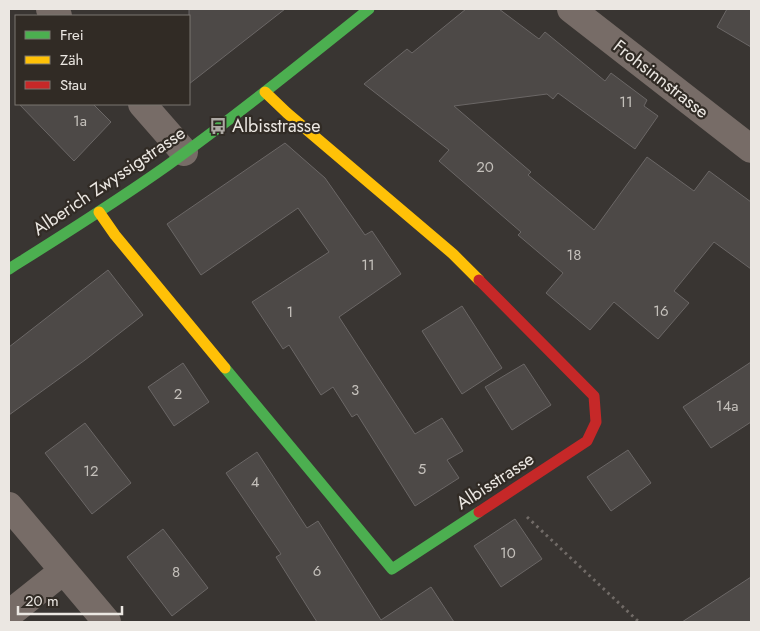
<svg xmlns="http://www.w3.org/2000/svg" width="760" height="631" font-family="Jost,sans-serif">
  <rect width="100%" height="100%" fill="#393532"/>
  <path fill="#4d4947" stroke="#6b6766" d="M 189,9 L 285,9 L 189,84 Z
    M 466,9 L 499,9 L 539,39 L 545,32 L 605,81 L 611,73 L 647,100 L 644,106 L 658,116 L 635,149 L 558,93 L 553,99 L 547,94 L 454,106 L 531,172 L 528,175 L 594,230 L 647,157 L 694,191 L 709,171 L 751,202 L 751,269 L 714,242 L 674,291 L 689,303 L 658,339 L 614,302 L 590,330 L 546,293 L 563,273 L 518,235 L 521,232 L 439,161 L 449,150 L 364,84 L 407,49 L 412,53 Z
    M 727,9 L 751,9 L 751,47 L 717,27 Z
    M 19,104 L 93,104 L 111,122 L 74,161 Z
    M 285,143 L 325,178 L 365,235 L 372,231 L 401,274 L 339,317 L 415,434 L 442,418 L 463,451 L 447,460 L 459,478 L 415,506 L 357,414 L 352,417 L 333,387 L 321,395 L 289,345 L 283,349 L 252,302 L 329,252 L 298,208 L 201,275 L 167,224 Z
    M 108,270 L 143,315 L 85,360 L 9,415 L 9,347 Z
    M 462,306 L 502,368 L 462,394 L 422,331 Z
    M 751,362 L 751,422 L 711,448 L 683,407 Z
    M 183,363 L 209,402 L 174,426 L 148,387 Z
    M 524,364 L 551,405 L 512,430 L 485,387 Z
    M 85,423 L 131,483 L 92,514 L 45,453 Z
    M 628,450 L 651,483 L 611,511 L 587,477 Z
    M 257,452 L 307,528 L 318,521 L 381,620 L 431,587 L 454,622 L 317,622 L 276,557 L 281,554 L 226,473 Z
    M 515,519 L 542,559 L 501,587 L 474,546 Z
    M 163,529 L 208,588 L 172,616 L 127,557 Z
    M 751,577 L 751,622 L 682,622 Z"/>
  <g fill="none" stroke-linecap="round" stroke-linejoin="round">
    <path stroke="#716b67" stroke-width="3" stroke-dasharray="2.5 4" stroke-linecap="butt" d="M 527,517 L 639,622"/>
    <path stroke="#776c67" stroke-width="28" d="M 50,9 L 58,16
      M 571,9 L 751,149
      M 142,104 L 184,152
      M 9,506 L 107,622
      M 9,614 L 63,571"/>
    <path stroke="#4caf50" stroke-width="11" d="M 9,269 C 63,235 116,202 168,165 C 237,115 303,62 369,9
      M 225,368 L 392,569 L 479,512"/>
    <path stroke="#ffc107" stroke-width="11" d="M 265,92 L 287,113 L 453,254 L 479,280
      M 99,212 L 115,235 L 225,368"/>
    <path stroke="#c62828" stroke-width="11" d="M 479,280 L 594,396 L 596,422 L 587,441 L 479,512"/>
  </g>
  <defs>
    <g id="bus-bare" transform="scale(1.35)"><path d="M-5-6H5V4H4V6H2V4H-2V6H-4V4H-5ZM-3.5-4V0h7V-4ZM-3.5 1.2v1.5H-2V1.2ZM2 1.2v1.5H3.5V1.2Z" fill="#ada9a4" stroke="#312b25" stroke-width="2.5" paint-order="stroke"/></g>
  </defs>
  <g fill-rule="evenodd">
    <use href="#bus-bare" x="218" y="126"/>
  </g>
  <g text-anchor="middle" stroke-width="4.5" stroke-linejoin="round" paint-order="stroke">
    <g font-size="15" fill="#c4c0bb">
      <text x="626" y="107">11</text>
      <text x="80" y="126">1a</text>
      <text x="485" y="172">20</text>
      <text x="574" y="260">18</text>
      <text x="368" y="270">11</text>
      <text x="661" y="316">16</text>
      <text x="290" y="317">1</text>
      <text x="355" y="395">3</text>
      <text x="178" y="399">2</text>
      <text x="727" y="411">14a</text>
      <text x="422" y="474">5</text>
      <text x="91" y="476">12</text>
      <text x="255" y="487">4</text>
      <text x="508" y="558">10</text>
      <text x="317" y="576">6</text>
      <text x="176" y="577">8</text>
    </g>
    <g font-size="18" fill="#ebe7e2" stroke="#312b25">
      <text transform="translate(661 79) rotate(38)" y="6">Frohsinnstrasse</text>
      <text transform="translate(109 181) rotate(-34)" y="6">Alberich Zwyssigstrasse</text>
      <text transform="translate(495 481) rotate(-33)" y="6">Albisstrasse</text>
    </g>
    <g font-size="18" fill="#ebe7e2" stroke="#312b25" text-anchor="start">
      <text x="232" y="132">Albisstrasse</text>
    </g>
  </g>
  <rect width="760" height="631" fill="none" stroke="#ebe7e2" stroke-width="20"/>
  <rect x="15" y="15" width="175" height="90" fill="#312b25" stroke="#7b7671"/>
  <rect x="25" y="31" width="25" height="8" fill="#4caf50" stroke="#7b7671"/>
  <text x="60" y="40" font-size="15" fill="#ebe7e2">Frei</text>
  <rect x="25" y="56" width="25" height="8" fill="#ffc107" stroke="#7b7671"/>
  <text x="60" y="65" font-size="15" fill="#ebe7e2">Zäh</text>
  <rect x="25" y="81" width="25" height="8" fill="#c62828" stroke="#7b7671"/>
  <text x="60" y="90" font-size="15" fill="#ebe7e2">Stau</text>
  <path d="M18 606v8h104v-8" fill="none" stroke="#ebe7e2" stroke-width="2.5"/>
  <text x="25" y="606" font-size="15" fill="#ebe7e2" stroke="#312b25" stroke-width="4" paint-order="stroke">20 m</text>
</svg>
